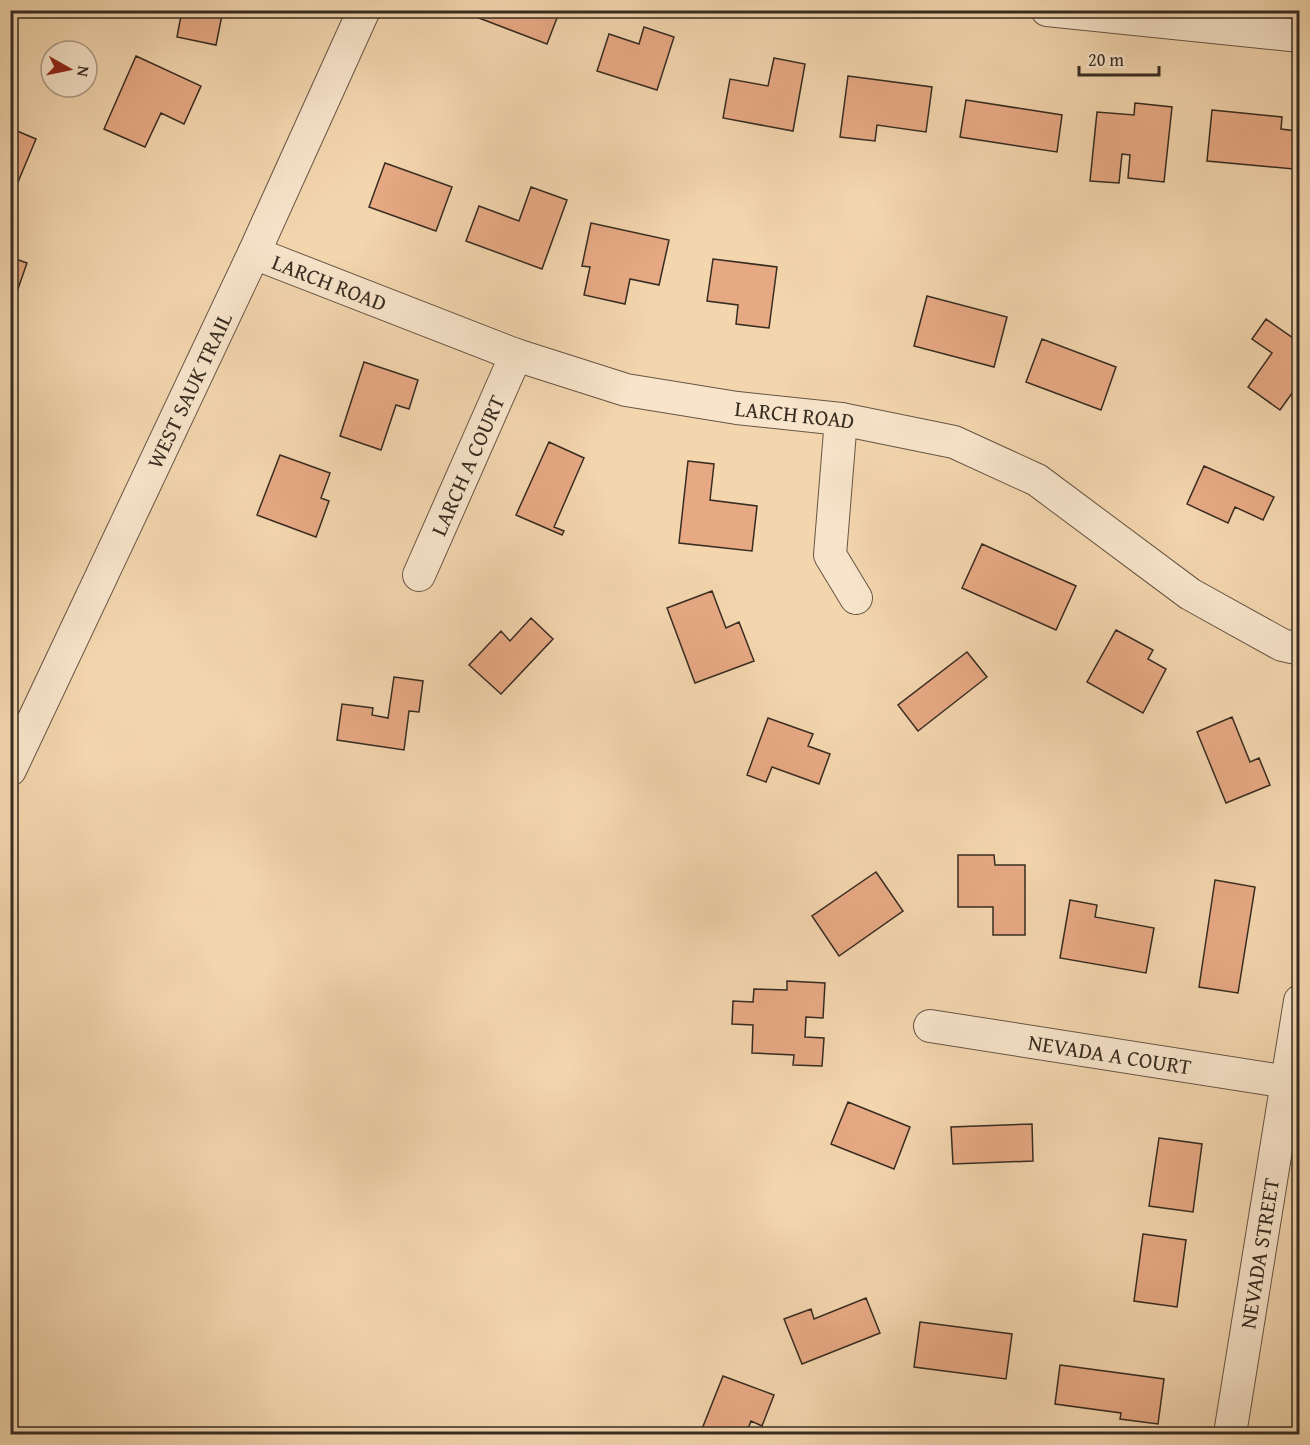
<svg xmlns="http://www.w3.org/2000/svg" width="1310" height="1445" font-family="'Gentium Book Plus',serif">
  <rect width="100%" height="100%" fill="#f3d5ae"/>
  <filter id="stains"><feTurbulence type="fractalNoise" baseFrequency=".00333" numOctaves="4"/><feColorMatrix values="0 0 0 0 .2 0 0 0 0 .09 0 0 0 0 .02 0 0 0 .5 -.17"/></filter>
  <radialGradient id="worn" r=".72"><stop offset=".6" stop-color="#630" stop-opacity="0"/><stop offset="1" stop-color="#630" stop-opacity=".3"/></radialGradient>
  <path fill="#e7a984" stroke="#372c21" stroke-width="1.5" d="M 182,10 L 223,10 L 216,45 L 177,37 Z
    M 458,10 L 560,10 L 547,44 Z
    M 644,27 L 674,37 L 657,90 L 597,71 L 609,34 L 639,44 Z
    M 136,56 L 201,86 L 184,124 L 161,113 L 145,147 L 104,129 Z
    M 774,58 L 805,64 L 793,131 L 723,118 L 730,79 L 768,86 Z
    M 848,76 L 932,87 L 926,132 L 877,125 L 875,141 L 840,137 Z
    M 966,100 L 1062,115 L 1057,152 L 960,137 Z
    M 1135,103 L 1172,107 L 1164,182 L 1128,178 L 1130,155 L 1122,154 L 1119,183 L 1090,181 L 1097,112 L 1134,115 Z
    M 1212,110 L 1282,117 L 1281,129 L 1297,131 L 1294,169 L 1207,161 Z
    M 10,128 L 36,139 L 18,182 L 10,179 Z
    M 385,163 L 452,187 L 436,231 L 369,207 Z
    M 531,187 L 567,200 L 542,269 L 466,241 L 479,206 L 519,221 Z
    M 591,223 L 669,240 L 659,285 L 630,279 L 625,304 L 584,295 L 590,267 L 582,266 Z
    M 10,257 L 27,263 L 12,306 L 16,307 L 10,322 Z
    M 713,259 L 777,267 L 769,328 L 736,324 L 738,305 L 707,301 Z
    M 927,296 L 1007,317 L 994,367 L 914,346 Z
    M 1266,319 L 1300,343 L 1300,382 L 1280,410 L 1248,387 L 1272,353 L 1252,339 Z
    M 1042,339 L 1116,367 L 1101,410 L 1026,382 Z
    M 364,362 L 418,380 L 409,409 L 396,405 L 381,450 L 340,436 Z
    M 549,442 L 584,458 L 554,527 L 564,531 L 562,535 L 516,515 Z
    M 280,455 L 330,473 L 321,498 L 329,501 L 316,537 L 257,515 Z
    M 688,461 L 714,464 L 710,500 L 757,506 L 752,551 L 679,543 Z
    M 1204,466 L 1274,497 L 1263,520 L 1235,507 L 1228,523 L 1187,504 Z
    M 982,544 L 1076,586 L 1056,630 L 962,588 Z
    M 712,591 L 726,628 L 739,622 L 754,661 L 695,683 L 667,608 Z
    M 531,618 L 553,639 L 501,694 L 469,665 L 501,631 L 510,641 Z
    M 1116,630 L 1153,650 L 1148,659 L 1166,669 L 1143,713 L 1087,682 Z
    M 967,652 L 987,677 L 918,731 L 898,705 Z
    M 394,677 L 423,681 L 419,712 L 409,711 L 404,750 L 337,740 L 342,704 L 373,708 L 372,715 L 388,718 Z
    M 1232,717 L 1250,762 L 1259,758 L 1270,785 L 1226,803 L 1197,732 Z
    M 768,718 L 813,734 L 808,746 L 830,754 L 819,784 L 772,767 L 766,782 L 747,775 Z
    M 958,855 L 994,855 L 995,865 L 1025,865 L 1025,935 L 993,935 L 993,907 L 958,907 Z
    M 876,872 L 903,911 L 839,956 L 812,916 Z
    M 1215,880 L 1255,887 L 1238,993 L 1199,987 Z
    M 1070,900 L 1097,905 L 1095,917 L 1154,928 L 1146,973 L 1060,958 Z
    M 787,981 L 825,983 L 823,1018 L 806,1017 L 805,1037 L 824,1038 L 822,1066 L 793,1065 L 794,1055 L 752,1053 L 753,1025 L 732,1024 L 733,1001 L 753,1002 L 754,989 L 787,990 Z
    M 848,1102 L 910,1127 L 894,1169 L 831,1144 Z
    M 1032,1124 L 1033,1161 L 953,1164 L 951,1127 Z
    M 1159,1138 L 1202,1144 L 1193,1212 L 1149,1206 Z
    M 1143,1234 L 1186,1240 L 1177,1307 L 1134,1301 Z
    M 866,1298 L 880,1333 L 802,1364 L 784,1319 L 811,1309 L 814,1319 Z
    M 920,1322 L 1012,1334 L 1006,1379 L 914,1367 Z
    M 1060,1365 L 1164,1379 L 1158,1424 L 1120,1419 L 1121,1413 L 1055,1404 Z
    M 723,1376 L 774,1395 L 762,1426 L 751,1421 L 746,1434 L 700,1434 Z"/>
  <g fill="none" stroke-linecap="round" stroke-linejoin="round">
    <g stroke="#665644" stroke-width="34">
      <g id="street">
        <path d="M 1047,10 L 1300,36"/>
        <path id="s1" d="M 254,253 L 516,355 L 626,390 L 737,408 L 841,419 L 954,442 L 1037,480 L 1190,594 L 1282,645 L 1300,649"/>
        <path d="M 841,419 L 830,555 L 856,598"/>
        <path id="s2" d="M 419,575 L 516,355"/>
        <path id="s3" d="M 10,770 L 254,253 L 364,10"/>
        <path id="s4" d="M 930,1026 L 1288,1082"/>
        <path id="s5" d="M 1230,1434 L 1300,1001"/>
      </g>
    </g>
    <use href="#street" stroke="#f7e4ca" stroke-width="32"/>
  </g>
  <g text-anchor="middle" stroke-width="4.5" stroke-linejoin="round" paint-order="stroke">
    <g font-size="22" fill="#372c21" stroke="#f7e4ca">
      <text dy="8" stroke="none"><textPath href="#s1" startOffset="81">LARCH ROAD</textPath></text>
      <text dy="8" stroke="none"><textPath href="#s3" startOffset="420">WEST SAUK TRAIL</textPath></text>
      <text dy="8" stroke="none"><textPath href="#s1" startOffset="567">LARCH ROAD</textPath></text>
      <text dy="8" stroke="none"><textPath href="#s2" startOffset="120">LARCH A COURT</textPath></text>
      <text dy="8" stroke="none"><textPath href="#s4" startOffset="182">NEVADA A COURT</textPath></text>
      <text dy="8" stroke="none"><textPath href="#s5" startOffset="183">NEVADA STREET</textPath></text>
    </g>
  </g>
  <rect width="1310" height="1445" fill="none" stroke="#f3d5ae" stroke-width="36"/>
  <rect x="12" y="12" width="1286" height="1421" fill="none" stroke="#372c21" stroke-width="3"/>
  <rect x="18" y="18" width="1274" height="1409" fill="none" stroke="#372c21" stroke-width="1.5"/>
  <g transform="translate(69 69) rotate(99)"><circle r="28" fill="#f7e4ca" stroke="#aa9a86" stroke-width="1.5"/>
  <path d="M0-4.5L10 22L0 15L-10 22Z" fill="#8f2418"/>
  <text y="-9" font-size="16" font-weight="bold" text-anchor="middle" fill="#372c21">N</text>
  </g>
  <path d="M1079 66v9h80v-9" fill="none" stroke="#372c21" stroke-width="3"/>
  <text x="1088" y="66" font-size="18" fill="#372c21" stroke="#f7e4ca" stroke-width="4.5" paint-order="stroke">20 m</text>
  <rect width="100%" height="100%" filter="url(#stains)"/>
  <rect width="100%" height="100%" fill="url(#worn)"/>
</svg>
